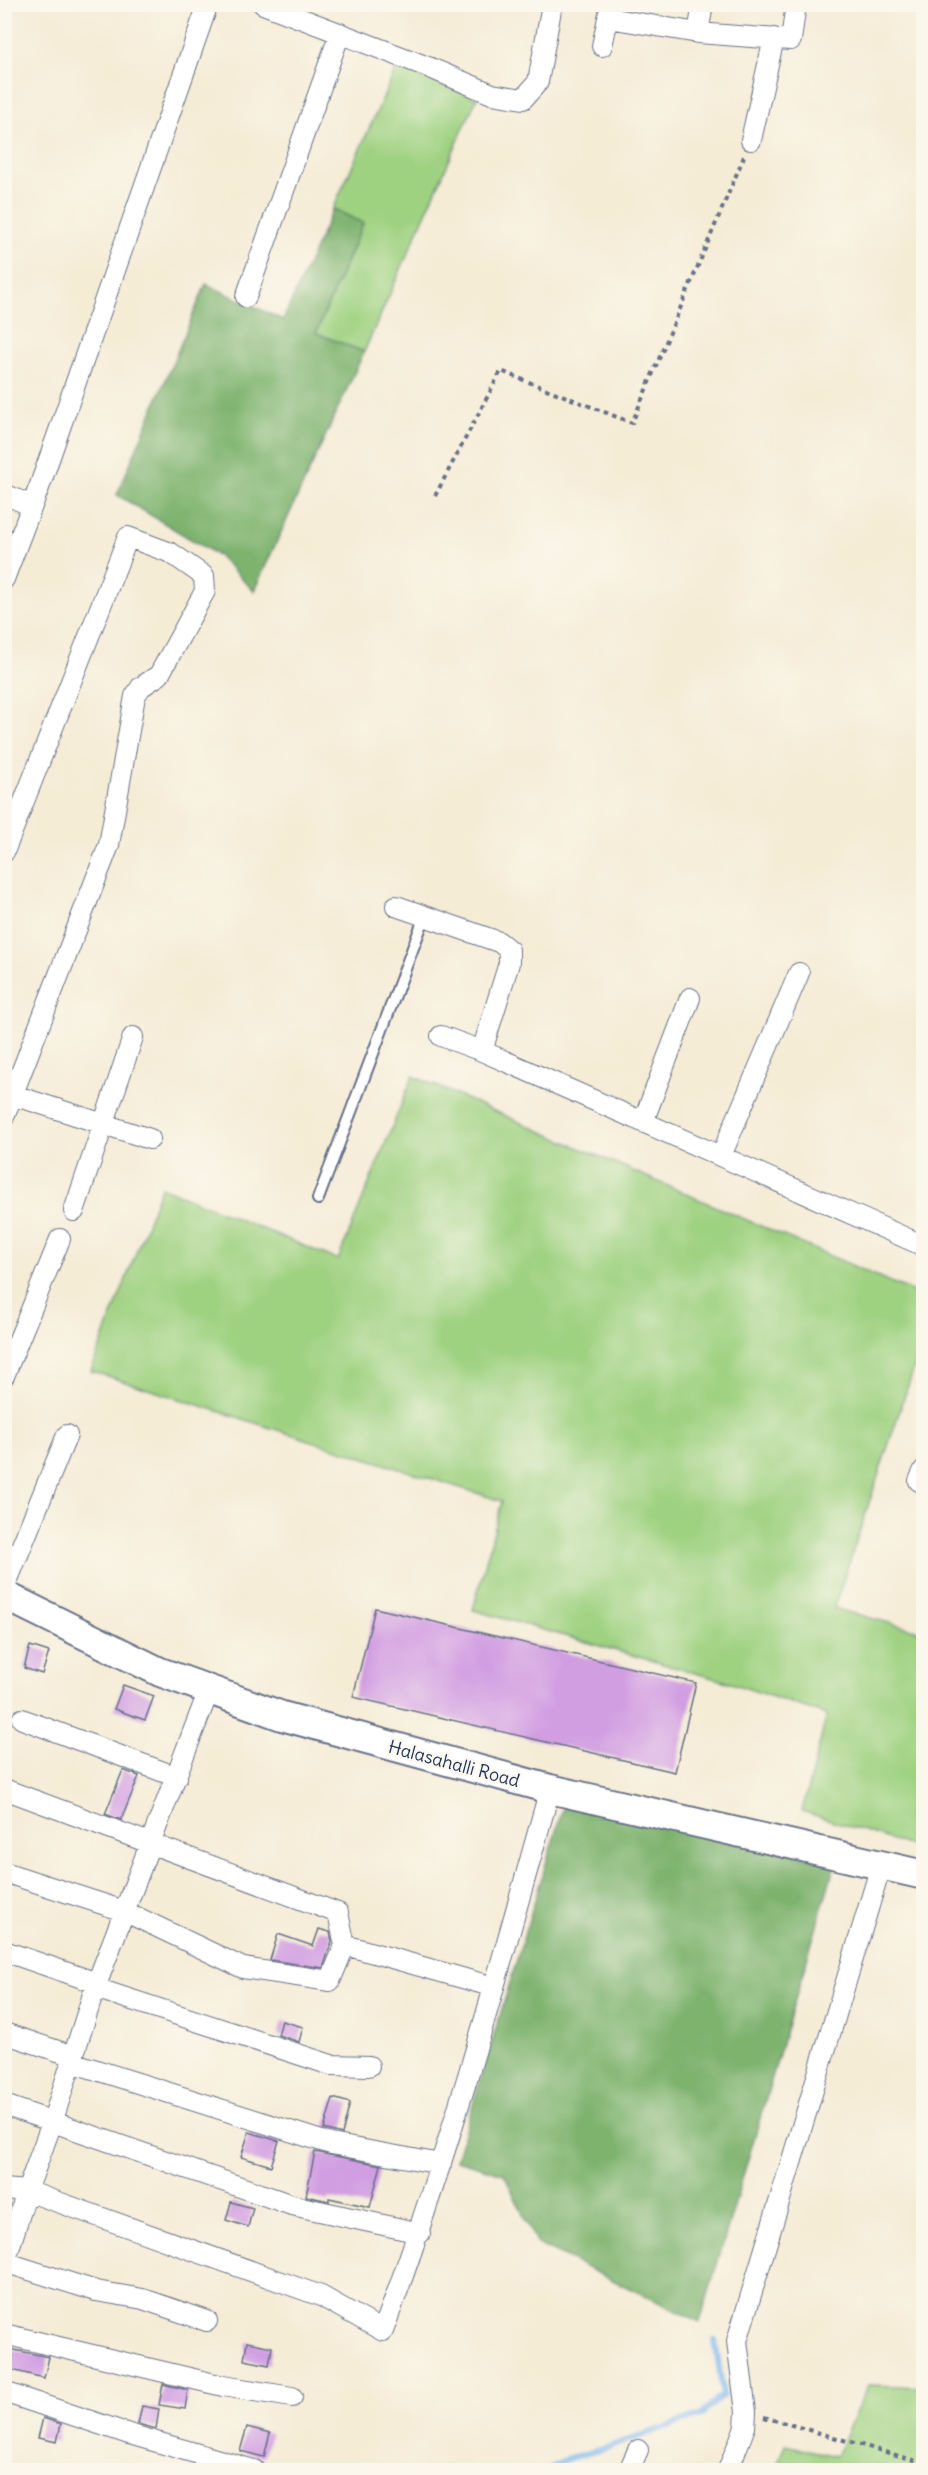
<svg xmlns="http://www.w3.org/2000/svg" width="928" height="2475" font-family="Delius,sans-serif">
  <rect width="100%" height="100%" fill="#fbf7ec"/>
  <filter id="ink" filterUnits="userSpaceOnUse"><feTurbulence type="fractalNoise" baseFrequency=".0167" numOctaves="2"/><feDisplacementMap in="SourceGraphic" scale="12" xChannelSelector="R" yChannelSelector="G"/><feConvolveMatrix kernelMatrix="1 2 1 2 8 2 1 2 1" color-interpolation-filters="sRGB"/></filter>
  <filter id="wash" filterUnits="userSpaceOnUse"><feTurbulence type="fractalNoise" baseFrequency=".008" numOctaves="4" result="noise"/><feDisplacementMap in="SourceGraphic" scale="24" xChannelSelector="R" yChannelSelector="G"/><feGaussianBlur stdDeviation="1.35" result="paint"/><feColorMatrix in="noise" values="0 0 0 0 0 0 0 0 0 0 0 0 0 0 0 0 0 1.4 0 .05"/><feComposite in="paint" operator="in"/></filter>
  <g filter="url(#wash)">
    <rect width="100%" height="100%" fill="#f5ecd6"/>
    <path fill="#9ed180" stroke="#5c806f" stroke-width="1.5" d="M 397,67 L 477,98 L 364,352 L 316,333 L 363,223 L 333,209 Z
      M 413,1076 L 923,1296 L 923,1341 L 834,1608 L 923,1632 L 923,1850 L 802,1811 L 827,1715 L 734,1684 L 473,1610 L 502,1501 L 91,1371 L 161,1187 L 338,1260 Z
      M 868,2385 L 923,2387 L 923,2470 L 775,2470 L 785,2445 L 836,2456 Z"/>
    <path fill="#7eb36e" stroke="#4c7166" stroke-width="1.5" d="M 333,209 L 363,223 L 316,333 L 364,352 L 254,591 L 219,556 L 117,495 L 206,284 L 283,320 Z
      M 566,1798 L 835,1864 L 700,2322 L 537,2244 L 504,2174 L 456,2160 Z"/>
    <g fill="none" stroke-linecap="round" stroke-linejoin="round">
      <path stroke="#7eb6ee" stroke-width="6" d="M 547,2470 L 566,2459 L 599,2450 L 701,2415 L 723,2395 L 715,2340"/>
    </g>
    <g id="blocks">
      <path fill="#d19ee2" d="M 375,1608 L 696,1683 L 675,1772 L 353,1697 Z
        M 30,1646 L 49,1652 L 42,1674 L 24,1668 Z
        M 123,1685 L 154,1696 L 145,1720 L 114,1709 Z
        M 123,1770 L 139,1776 L 121,1820 L 105,1814 Z
        M 319,1929 L 330,1932 L 332,1941 L 323,1968 L 270,1960 L 278,1934 L 313,1946 Z
        M 282,2021 L 303,2027 L 299,2042 L 278,2035 Z
        M 333,2098 L 350,2103 L 342,2134 L 324,2129 Z
        M 249,2132 L 279,2141 L 271,2166 L 241,2157 Z
        M 315,2152 L 381,2165 L 370,2207 L 329,2198 L 329,2201 L 306,2196 Z
        M 231,2202 L 253,2208 L 248,2227 L 226,2220 Z
        M 247,2342 L 272,2347 L 269,2365 L 244,2360 Z
        M 4,2348 L 49,2357 L 44,2378 L 4,2368 Z
        M 163,2384 L 188,2390 L 185,2409 L 159,2405 Z
        M 142,2406 L 159,2409 L 156,2429 L 138,2424 Z
        M 43,2418 L 61,2424 L 57,2442 L 38,2438 Z
        M 247,2427 L 270,2433 L 264,2457 L 240,2451 Z"/>
    </g>
  </g>
  <g filter="url(#ink)">
    <use href="#blocks" fill-opacity="0" stroke="#677188" stroke-width="1.5"/>
    <g fill="none" stroke-linecap="round" stroke-linejoin="round">
      <g stroke="#677188" stroke-width="14">
        <path id="service" d="M 318,1199 L 425,916"/>
      </g>
      <g stroke="#677188" stroke-width="22">
        <path id="minor" d="M 263,4 L 428,67 L 492,94 L 523,99 L 538,82 L 552,4
          M 609,18 L 698,33 L 791,40 L 796,4
          M 698,33 L 703,4
          M 602,46 L 611,4
          M 751,140 L 774,38
          M 246,297 L 340,33
          M 4,494 L 32,506
          M 4,579 L 40,485 L 208,4
          M 4,852 L 128,537 L 171,553 L 204,576 L 205,591 L 159,675 L 141,687 L 135,696 L 109,845 L 4,1117
          M 396,906 L 499,942 L 509,950 L 509,963 L 482,1051
          M 441,1036 L 482,1051 L 924,1246
          M 4,1092 L 150,1139
          M 643,1122 L 690,998
          M 721,1156 L 799,973
          M 74,1211 L 133,1037
          M 4,1376 L 60,1239
          M 924,1470 L 919,1481 L 924,1482
          M 4,1589 L 67,1435
          M 22,1719 L 177,1777
          M 4,1789 L 338,1913 L 345,1945 L 330,1981 L 243,1968 L 124,1911 L 4,1872
          M 345,1945 L 494,1987
          M 4,1951 L 97,1983
          M 95,1988 L 331,2065 L 369,2066
          M 4,2033 L 73,2056
          M 71,2062 L 331,2144 L 441,2164
          M 4,2105 L 292,2205 L 420,2233
          M 4,2189 L 27,2191 L 321,2296 L 383,2331 C 449,2154 499,1971 550,1789
          M 4,2262 L 96,2291 L 143,2299 L 207,2321
          M 4,2265 L 27,2191 L 53,2120 L 95,1988 L 209,1690
          M 4,2334 L 223,2386 L 292,2397
          M 4,2392 L 129,2434 L 254,2470
          M 629,2470 L 638,2450
          M 728,2470 L 745,2427 L 746,2412 L 737,2341 L 881,1866"/>
      </g>
      <g stroke="#677188" stroke-width="32">
        <path id="secondary" d="M 4,1595 L 160,1672 L 282,1716 L 550,1789 L 924,1875"/>
      </g>
      <path stroke="#677188" stroke-width="4" stroke-dasharray="4.5 4.5" stroke-linecap="butt" d="M 435,496 L 501,371 L 632,423 L 745,154
        M 764,2417 L 913,2460 L 924,2461"/>
      <use href="#service" stroke="#fff" stroke-width="10"/>
      <use href="#minor" stroke="#fff" stroke-width="20"/>
      <use href="#secondary" stroke="#fff" stroke-width="28"/>
    </g>
  </g>
  <g text-anchor="middle" stroke-width="4.5" stroke-linejoin="round" paint-order="stroke">
    <g font-size="18" fill="#1b2f5e" stroke="#fbf7ec">
      <text transform="translate(454 1764) rotate(15)" y="6">Halasahalli Road</text>
    </g>
  </g>
  <rect width="928" height="2475" fill="none" stroke="#fbf7ec" stroke-width="24"/>
</svg>
